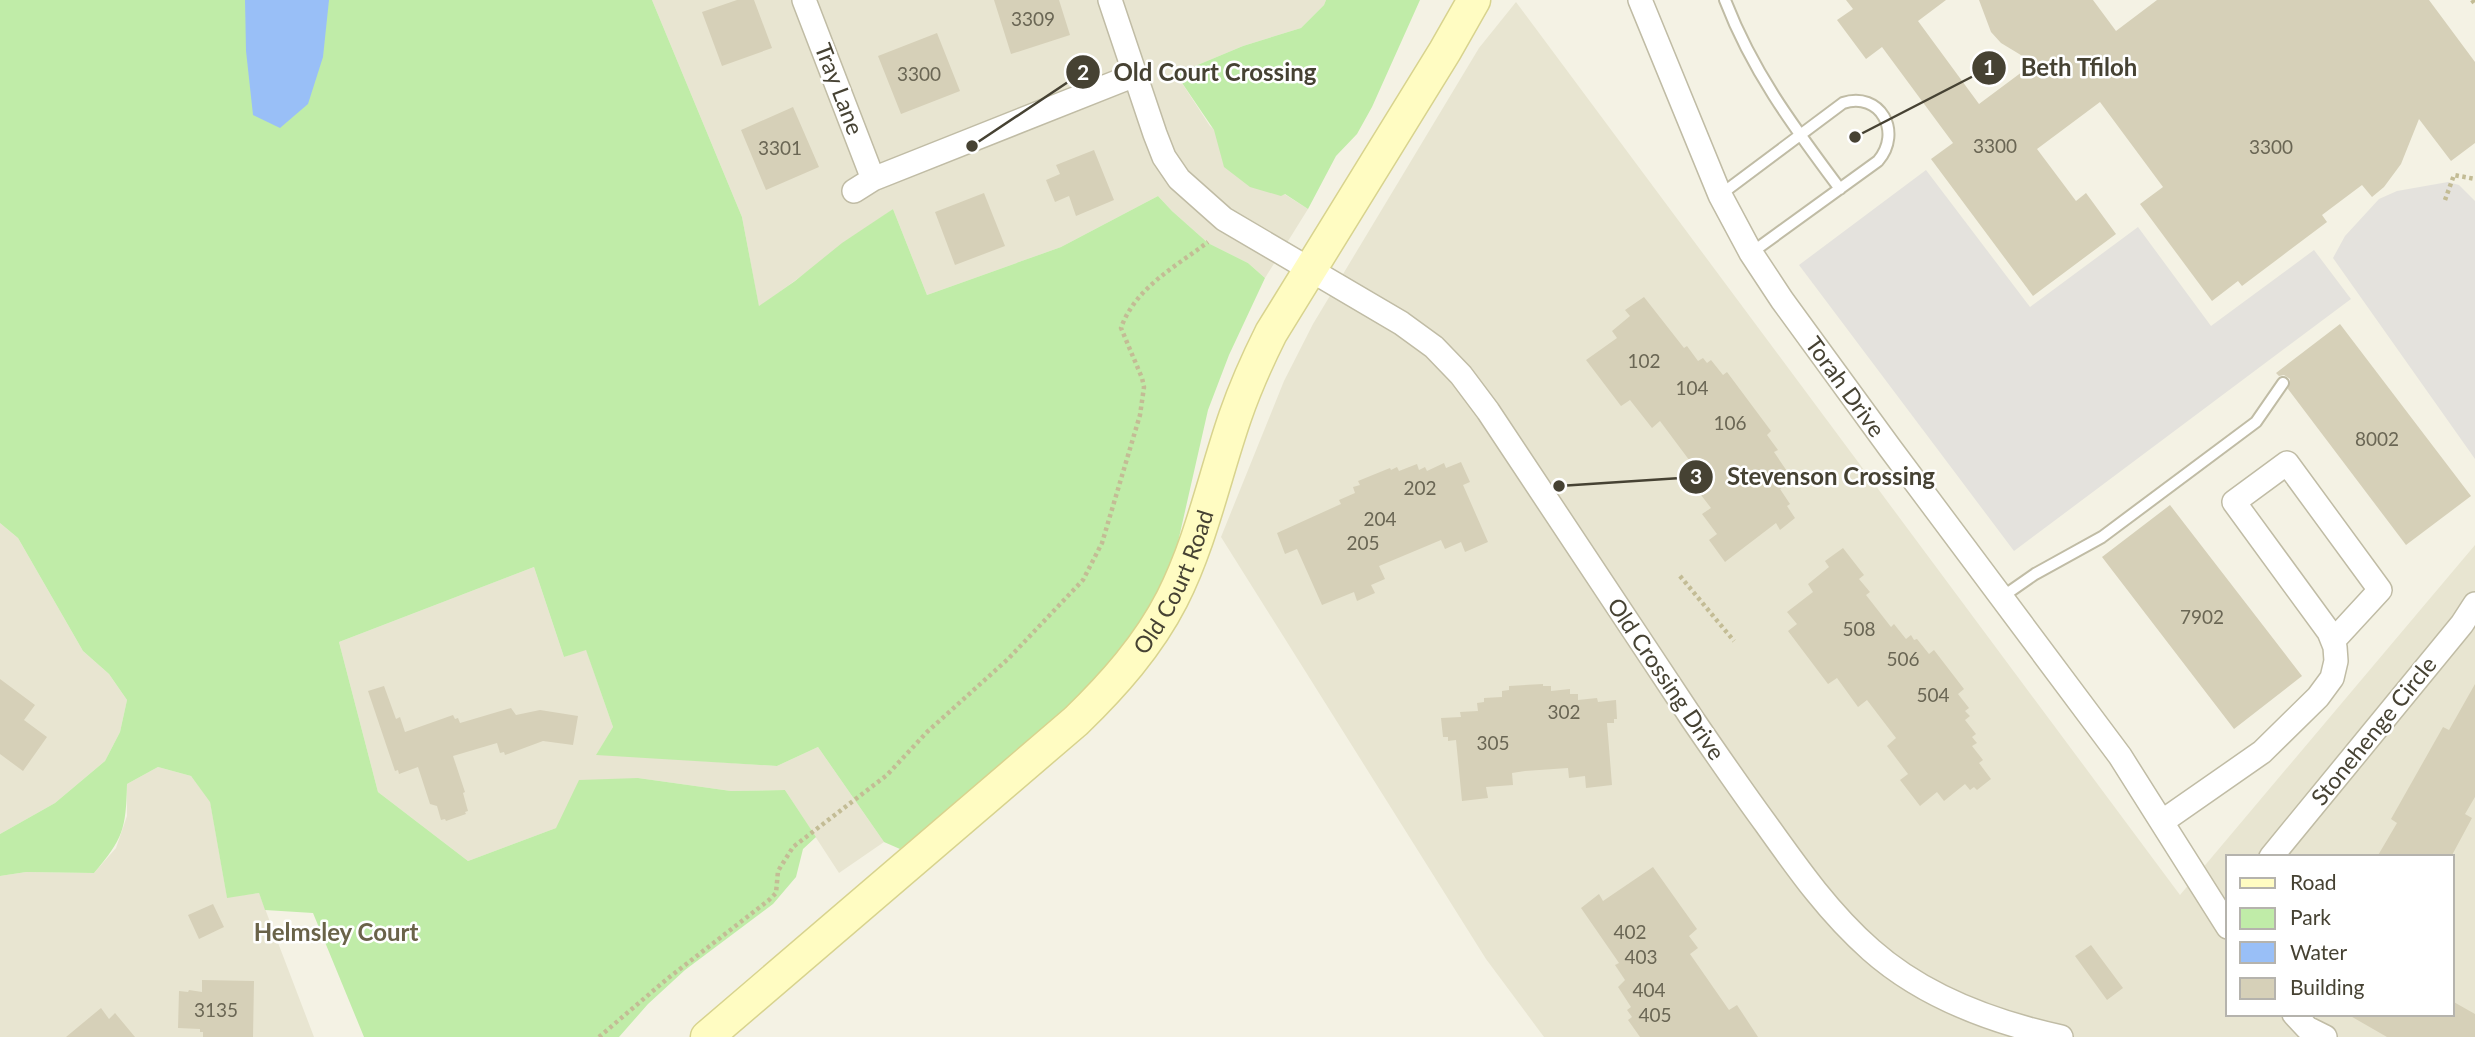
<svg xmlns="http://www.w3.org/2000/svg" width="2475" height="1037" font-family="Lato,sans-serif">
  <rect width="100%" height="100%" fill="#f4f2e4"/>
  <path fill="#e8e5d1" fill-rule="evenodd" d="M 652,0 L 1326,0 L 1324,5 L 1301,28 L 1243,46 L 1176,74 L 1210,126 L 1278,190 L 1308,209 L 1265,278 L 1248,263 L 1208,243 L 1172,211 L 1158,196 L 1061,247 L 927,295 L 893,209 L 759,307 L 742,217 Z
    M 1516,2 L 2180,895 L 2475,545 L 2475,1037 L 1544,1037 L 1486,959 L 1221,537 L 1284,381 L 1313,324 L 1479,48 ZM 2228,857 L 2452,857 L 2452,1014 L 2228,1014 Z
    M 0,523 L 18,538 L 83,651 L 109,674 L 127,700 L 120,732 L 105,761 L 55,803 L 0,834 Z
    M 534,567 L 564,657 L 586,649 L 613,727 L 597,754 L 777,766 L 818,747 L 884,842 L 839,873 L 785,790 L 731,791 L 638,778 L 556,828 L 468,861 L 378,792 L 339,642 Z
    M 158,767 L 191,776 L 210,801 L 227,897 L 259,893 L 314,1037 L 0,1037 L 0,876 L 26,872 L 94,873 L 116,848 L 127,816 L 127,784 Z"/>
  <path fill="#c0eca8" d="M 0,0 L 652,0 L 742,217 L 759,306 L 795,281 L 842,243 L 893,209 L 927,295 L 1061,247 L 1158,196 L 1172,211 L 1208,243 L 1248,263 L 1265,278 L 1229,355 L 1208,410 L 1173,564 L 1142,619 L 1109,664 L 1061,718 L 900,849 L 884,842 L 818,747 L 777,766 L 596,755 L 613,727 L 586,650 L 564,657 L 534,567 L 339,642 L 378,792 L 468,861 L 556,828 L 579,780 L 638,778 L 731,791 L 785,790 L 816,837 L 803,849 L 796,877 L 773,904 L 685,970 L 648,1004 L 619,1037 L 364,1037 L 313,913 L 265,910 L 259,893 L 227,898 L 210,802 L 191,776 L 158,767 L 127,784 C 126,829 123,839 94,873 L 26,872 L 0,876 L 0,834 L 55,803 L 105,761 L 120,732 L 127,700 L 109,674 L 83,651 L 18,538 L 0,523 Z
    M 1326,0 L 1420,0 L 1372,107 L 1357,134 L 1336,156 L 1308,209 L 1285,194 L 1281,196 L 1250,187 L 1224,167 L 1214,130 L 1176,74 L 1243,46 L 1301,28 L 1324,5 Z"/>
  <path fill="#e4e2dd" d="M 1926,170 L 2030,307 L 2138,227 L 2211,326 L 2314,250 L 2351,299 L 2014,551 L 1799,265 Z
    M 2448,182 L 2459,185 L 2475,201 L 2475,459 L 2333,258 L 2345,236 L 2379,199 L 2397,191 Z"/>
  <path fill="#99bff7" d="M 245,0 L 329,0 L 323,57 L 308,104 L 280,128 L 253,115 L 246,51 Z"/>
  <path fill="#d6d0b8" d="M 737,0 L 754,0 L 772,48 L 722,66 L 702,12 Z
    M 994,0 L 1059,0 L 1070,35 L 1011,54 Z
    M 1846,0 L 1946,0 L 1918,21 L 1979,104 L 2034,63 L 2001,43 L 1991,32 L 1979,0 L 2093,0 L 2116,31 L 2157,0 L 2429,0 L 2475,62 L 2475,143 L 2451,161 L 2419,119 L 2401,164 L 2384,187 L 2372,197 L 2362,185 L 2322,215 L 2327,222 L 2242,286 L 2238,281 L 2212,301 L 2140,204 L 2163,187 L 2100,102 L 2037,149 L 2076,201 L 2086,193 L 2116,234 L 2033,296 L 1931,159 L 1953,143 L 1882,47 L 1866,59 L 1837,20 L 1853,9 Z
    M 937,33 L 960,91 L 901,114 L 878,56 Z
    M 793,107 L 819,167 L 766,190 L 741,130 Z
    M 1094,150 L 1114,200 L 1076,216 L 1069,196 L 1055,202 L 1046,180 L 1060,174 L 1056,165 Z
    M 984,193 L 1005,246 L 955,265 L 935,212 Z
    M 1644,297 L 1684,348 L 1687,346 L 1698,361 L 1703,358 L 1707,363 L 1711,360 L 1723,375 L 1727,372 L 1771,431 L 1767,435 L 1778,450 L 1774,452 L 1793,480 L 1780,489 L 1790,504 L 1787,506 L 1795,518 L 1780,530 L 1776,523 L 1725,562 L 1709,540 L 1717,534 L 1702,514 L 1711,508 L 1701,495 L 1710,488 L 1660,421 L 1652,428 L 1630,400 L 1621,406 L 1586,360 L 1617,338 L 1612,331 L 1630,316 L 1625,310 Z
    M 2340,324 L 2471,496 L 2406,545 L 2288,389 L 2290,379 L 2284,375 L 2279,376 L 2276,373 Z
    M 1461,462 L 1470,482 L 1463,485 L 1488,542 L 1465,552 L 1461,542 L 1445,549 L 1441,540 L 1379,566 L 1385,579 L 1371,585 L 1375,593 L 1357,601 L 1354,592 L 1322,605 L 1297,549 L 1285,554 L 1277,533 L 1341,504 L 1339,500 L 1355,493 L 1353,487 L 1360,485 L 1358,481 L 1390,468 L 1391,470 L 1397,467 L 1399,471 L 1417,464 L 1419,470 L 1425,467 L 1427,471 L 1444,463 L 1446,468 Z
    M 2170,505 L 2302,676 L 2234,729 L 2102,557 Z
    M 1843,548 L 1864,575 L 1859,579 L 1870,592 L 1866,595 L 1891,627 L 1894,624 L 1906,639 L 1911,635 L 1914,640 L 1917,639 L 1929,654 L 1934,650 L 1964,689 L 1958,694 L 1969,708 L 1965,711 L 1970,716 L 1965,720 L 1976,734 L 1972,737 L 1977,743 L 1972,746 L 1983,760 L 1979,763 L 1991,779 L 1977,790 L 1974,787 L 1970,790 L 1965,784 L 1944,801 L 1937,792 L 1920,806 L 1900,780 L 1908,774 L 1887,746 L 1896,738 L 1867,700 L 1858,707 L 1837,678 L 1828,684 L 1788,631 L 1797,624 L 1787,612 L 1813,592 L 1808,584 L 1829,567 L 1825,561 Z
    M 0,679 L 35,705 L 24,720 L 47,737 L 23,771 L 0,754 Z
    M 1543,684 L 1543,686 L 1551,686 L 1551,691 L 1570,689 L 1570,694 L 1578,694 L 1578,700 L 1597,698 L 1598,702 L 1616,700 L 1617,719 L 1614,719 L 1614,723 L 1607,723 L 1612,785 L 1586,788 L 1585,776 L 1569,778 L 1568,768 L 1525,771 L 1512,773 L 1513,785 L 1486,787 L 1488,798 L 1462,801 L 1456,740 L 1448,741 L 1448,737 L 1443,737 L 1441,718 L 1461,717 L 1460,712 L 1478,711 L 1477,703 L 1484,702 L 1484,698 L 1502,697 L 1502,691 L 1509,690 L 1509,686 Z
    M 2475,684 L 2475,797 L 2465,814 L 2472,818 L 2451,857 L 2377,857 L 2397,823 L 2391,819 L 2443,727 L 2449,730 Z
    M 384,686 L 396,719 L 400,717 L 405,732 L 453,715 L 455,719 L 458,718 L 460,723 L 511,708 L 516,715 L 540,710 L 578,716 L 573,745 L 543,741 L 505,755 L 504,752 L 500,753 L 497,743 L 453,756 L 465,792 L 463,793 L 468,811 L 465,812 L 466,814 L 446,821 L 445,819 L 441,820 L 437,806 L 430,804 L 418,767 L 399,774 L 398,770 L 395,771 L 368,691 Z
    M 1653,867 L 1697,929 L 1689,936 L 1698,948 L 1690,954 L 1729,1010 L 1737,1005 L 1758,1037 L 1640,1037 L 1628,1020 L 1632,1017 L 1627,1010 L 1631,1007 L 1618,987 L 1625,980 L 1615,965 L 1619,963 L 1581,908 L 1599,894 L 1603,901 Z
    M 213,904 L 224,927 L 199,939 L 188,915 Z
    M 2091,945 L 2123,988 L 2107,1000 L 2075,956 Z
    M 202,980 L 254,981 L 253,1037 L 203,1037 L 203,1032 L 200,1032 L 200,1029 L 178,1028 L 179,991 L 188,992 L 189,990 L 202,992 Z
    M 2452,1001 L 2475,1014 L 2475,1037 L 2387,1037 L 2347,1014 L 2452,1014 Z
    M 101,1008 L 109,1019 L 115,1013 L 135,1037 L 66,1037 Z"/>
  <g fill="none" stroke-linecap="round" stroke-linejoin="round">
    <g stroke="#c0bca5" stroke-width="14">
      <path id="lane" d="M 1725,0 C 1753,73 1794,127 1840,189
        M 1720,195 L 1843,103 C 1880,91 1903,132 1878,161 L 1751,253
        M 2002,597 L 2035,574 L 2102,537 L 2256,422 L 2283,383"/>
    </g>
    <g stroke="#c0bca5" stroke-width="26">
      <path id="street" d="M 804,0 L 873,179
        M 1110,0 L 1155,134 L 1164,157 L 1179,179 L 1224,219 L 1401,323 L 1434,347 L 1461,375 L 1488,411 C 1556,515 1625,617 1693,720 C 1717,755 1741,790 1766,824 C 1798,869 1829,913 1871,950 C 1924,997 1992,1022 2061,1037
        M 1640,0 L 1720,195 L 1751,253 L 1782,300 L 1890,448 L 2120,756 L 2228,927
        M 854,191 L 873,179 L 1135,75
        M 2163,821 L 2262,752 L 2318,697 L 2332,678 L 2336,661 L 2335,647 L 2329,632 L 2234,502 L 2287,463 L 2380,590 L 2333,641
        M 2271,857 L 2462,624 L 2475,604
        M 2294,1014 L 2307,1028 L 2325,1037"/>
    </g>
    <g stroke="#d8d38e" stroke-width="35">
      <g id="secondary">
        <path id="s1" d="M 707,1037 L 1076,721 C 1113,685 1148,646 1172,599 C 1201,542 1214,478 1235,417 C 1245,388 1257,361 1271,333 L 1445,51 L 1474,0"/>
      </g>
    </g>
    <path stroke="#c3bc95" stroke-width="4.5" stroke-dasharray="3.5 3.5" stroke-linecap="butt" d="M 2472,0 L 2475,4
      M 2445,200 L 2454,175 L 2475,179
      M 1680,576 L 1734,641
      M 599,1037 L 667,979 L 769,900 L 776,893 L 778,871 L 793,847 L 887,775 L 927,732 L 1008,659 L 1083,580 L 1102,543 L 1140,415 L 1144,387 L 1142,378 L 1121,328 C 1135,288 1175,267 1208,242"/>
    <use href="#lane" stroke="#fff" stroke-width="10"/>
    <use href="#street" stroke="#fff" stroke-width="23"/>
    <use href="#secondary" stroke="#fffcc2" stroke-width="32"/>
  </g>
  <g text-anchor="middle" stroke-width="5" stroke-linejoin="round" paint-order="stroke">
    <g font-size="19" fill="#6a6654">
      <text x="1033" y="26">3309</text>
      <text x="919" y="81">3300</text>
      <text x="1995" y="153">3300</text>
      <text x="2271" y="154">3300</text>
      <text x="780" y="155">3301</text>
      <text x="1644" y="368">102</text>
      <text x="1692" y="395">104</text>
      <text x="1730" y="430">106</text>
      <text x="2377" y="446">8002</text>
      <text x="1420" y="495">202</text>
      <text x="1380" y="526">204</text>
      <text x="1363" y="550">205</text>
      <text x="2202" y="624">7902</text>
      <text x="1859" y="636">508</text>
      <text x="1903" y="666">506</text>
      <text x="1933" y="702">504</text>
      <text x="1564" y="719">302</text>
      <text x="1493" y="750">305</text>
      <text x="1630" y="939">402</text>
      <text x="1641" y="964">403</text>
      <text x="1649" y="997">404</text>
      <text x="216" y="1017">3135</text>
      <text x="1655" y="1022">405</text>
    </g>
    <g font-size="23" fill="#464233" stroke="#fff">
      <text transform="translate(839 89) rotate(69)" y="8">Tray Lane</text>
      <text transform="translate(1845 387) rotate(54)" y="8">Torah Drive</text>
      <text dy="8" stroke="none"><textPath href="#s1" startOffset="658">Old Court Road</textPath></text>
      <text transform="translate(1666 679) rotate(56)" y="8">Old Crossing Drive</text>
      <text transform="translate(2374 731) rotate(-51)" y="8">Stonehenge Circle</text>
    </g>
    <g font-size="24" font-weight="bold" fill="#6a6349" stroke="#fff">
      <text x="336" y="941">Helmsley Court</text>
    </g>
  </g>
  <path fill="none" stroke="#464233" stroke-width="2.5" d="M1855 137L1989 68M972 146L1083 72M1559 486L1696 477"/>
  <g fill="#464233" stroke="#fff" stroke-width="2.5">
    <circle cx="1855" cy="137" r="7"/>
    <circle cx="972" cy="146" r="7"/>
    <circle cx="1559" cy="486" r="7"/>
    <circle cx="1989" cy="68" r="18"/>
    <circle cx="1083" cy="72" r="18"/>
    <circle cx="1696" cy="477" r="18"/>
  </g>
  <g font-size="21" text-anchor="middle" font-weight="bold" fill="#fff">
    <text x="1989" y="75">1</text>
    <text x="1083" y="80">2</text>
    <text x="1696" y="484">3</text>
  </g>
  <g font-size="24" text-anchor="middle" font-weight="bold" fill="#464233" stroke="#fff" stroke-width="5" stroke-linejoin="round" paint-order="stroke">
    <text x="2079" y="76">Beth Tfiloh</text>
    <text x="1215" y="81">Old Court Crossing</text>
    <text x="1831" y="485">Stevenson Crossing</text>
  </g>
  <rect x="2226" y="855" width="228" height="161" fill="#ffffff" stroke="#b5b3ad" stroke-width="2"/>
  <rect x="2240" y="878" width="35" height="10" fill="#fffcc2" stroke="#b5b3ad" stroke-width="2"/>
  <text x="2290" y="890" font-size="21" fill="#464233">Road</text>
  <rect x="2240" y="908" width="35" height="21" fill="#c0eca8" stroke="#b5b3ad" stroke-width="2"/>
  <text x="2290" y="925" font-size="21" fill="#464233">Park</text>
  <rect x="2240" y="942" width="35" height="21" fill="#99bff7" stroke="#b5b3ad" stroke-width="2"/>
  <text x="2290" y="960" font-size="21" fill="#464233">Water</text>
  <rect x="2240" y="978" width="35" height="21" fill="#d6d0b8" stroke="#b5b3ad" stroke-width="2"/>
  <text x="2290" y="995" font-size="21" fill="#464233">Building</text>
</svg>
